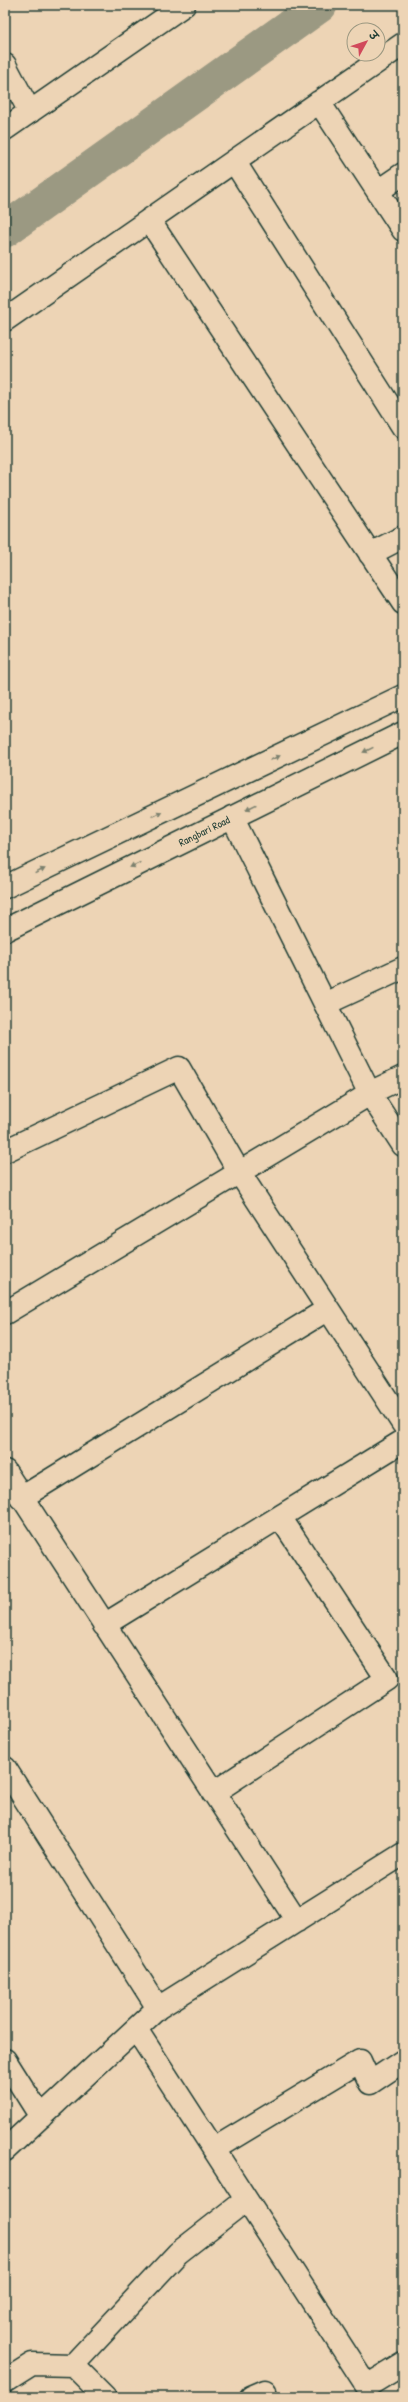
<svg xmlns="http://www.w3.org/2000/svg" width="408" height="2402" font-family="'Patrick Hand','Playpen Sans Deva',sans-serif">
  <rect width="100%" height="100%" fill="#edd4b5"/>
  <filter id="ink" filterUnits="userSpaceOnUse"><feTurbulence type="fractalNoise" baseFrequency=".025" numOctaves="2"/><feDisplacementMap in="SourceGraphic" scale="8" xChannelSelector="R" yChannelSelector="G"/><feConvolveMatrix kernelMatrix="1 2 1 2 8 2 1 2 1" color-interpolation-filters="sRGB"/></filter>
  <g filter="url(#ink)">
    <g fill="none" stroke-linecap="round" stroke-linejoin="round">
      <path stroke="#9b9982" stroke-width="35" d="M 5,230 L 320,5"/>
      <g stroke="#1f3d34" stroke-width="25">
        <path id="minor" d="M 5,65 L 30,112
          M 319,102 L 403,230
          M 5,129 L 184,5
          M 234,161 L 403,427
          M 378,191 L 403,174
          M 149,220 L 403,603
          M 5,320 L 403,44
          M 370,554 L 403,537
          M 232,817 L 370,1094 L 403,1145
          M 5,887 L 403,696
          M 5,930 L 403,733
          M 325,1004 L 403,968
          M 5,1151 L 179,1068 L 239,1172 L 403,1424
          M 5,1313 L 378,1089 L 403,1077
          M 5,1471 L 297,1921
          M 21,1498 L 328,1309
          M 104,1625 L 403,1441
          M 5,1768 L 158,2008
          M 213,1793 L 387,1679 L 280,1517
          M 136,2029 L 367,2386 L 403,2364
          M 5,2060 L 41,2117
          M 214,2149 L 360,2061 L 370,2083 L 403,2061
          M 5,2150 L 158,2008 L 403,1854
          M 73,2365 L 105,2397
          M 5,2381 L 32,2364 L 73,2365 L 178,2253 L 246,2200
          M 251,2397 L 265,2391"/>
      </g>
      <use href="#minor" stroke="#edd4b5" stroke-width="22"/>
    </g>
    <defs><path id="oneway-solid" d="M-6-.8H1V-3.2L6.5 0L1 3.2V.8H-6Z"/></defs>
    <g fill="#7c816e">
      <use href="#oneway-solid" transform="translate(368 750) rotate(154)"/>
      <use href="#oneway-solid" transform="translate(275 758) rotate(-26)"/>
      <use href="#oneway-solid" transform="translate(251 807) rotate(154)"/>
      <use href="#oneway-solid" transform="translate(157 814) rotate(-26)"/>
      <use href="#oneway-solid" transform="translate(135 865) rotate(154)"/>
      <use href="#oneway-solid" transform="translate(40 871) rotate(-26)"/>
    </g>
  </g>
  <g text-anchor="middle" stroke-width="4" stroke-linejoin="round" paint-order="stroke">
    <g font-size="11" fill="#1f3d34" stroke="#edd4b5">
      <text transform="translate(204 831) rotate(-26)" y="4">Rangbari Road</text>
    </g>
  </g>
  <rect width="408" height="2402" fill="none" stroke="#edd4b5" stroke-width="20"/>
  <rect x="10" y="10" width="388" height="2382" fill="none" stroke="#1f3d34" stroke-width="1.5" filter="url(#ink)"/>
  <g transform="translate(366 42) rotate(50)"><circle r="19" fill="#edd4b5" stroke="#9b9881"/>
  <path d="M0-3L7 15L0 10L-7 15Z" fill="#d1495b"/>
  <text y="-6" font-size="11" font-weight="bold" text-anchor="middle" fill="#1f3d34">उ</text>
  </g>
</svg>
